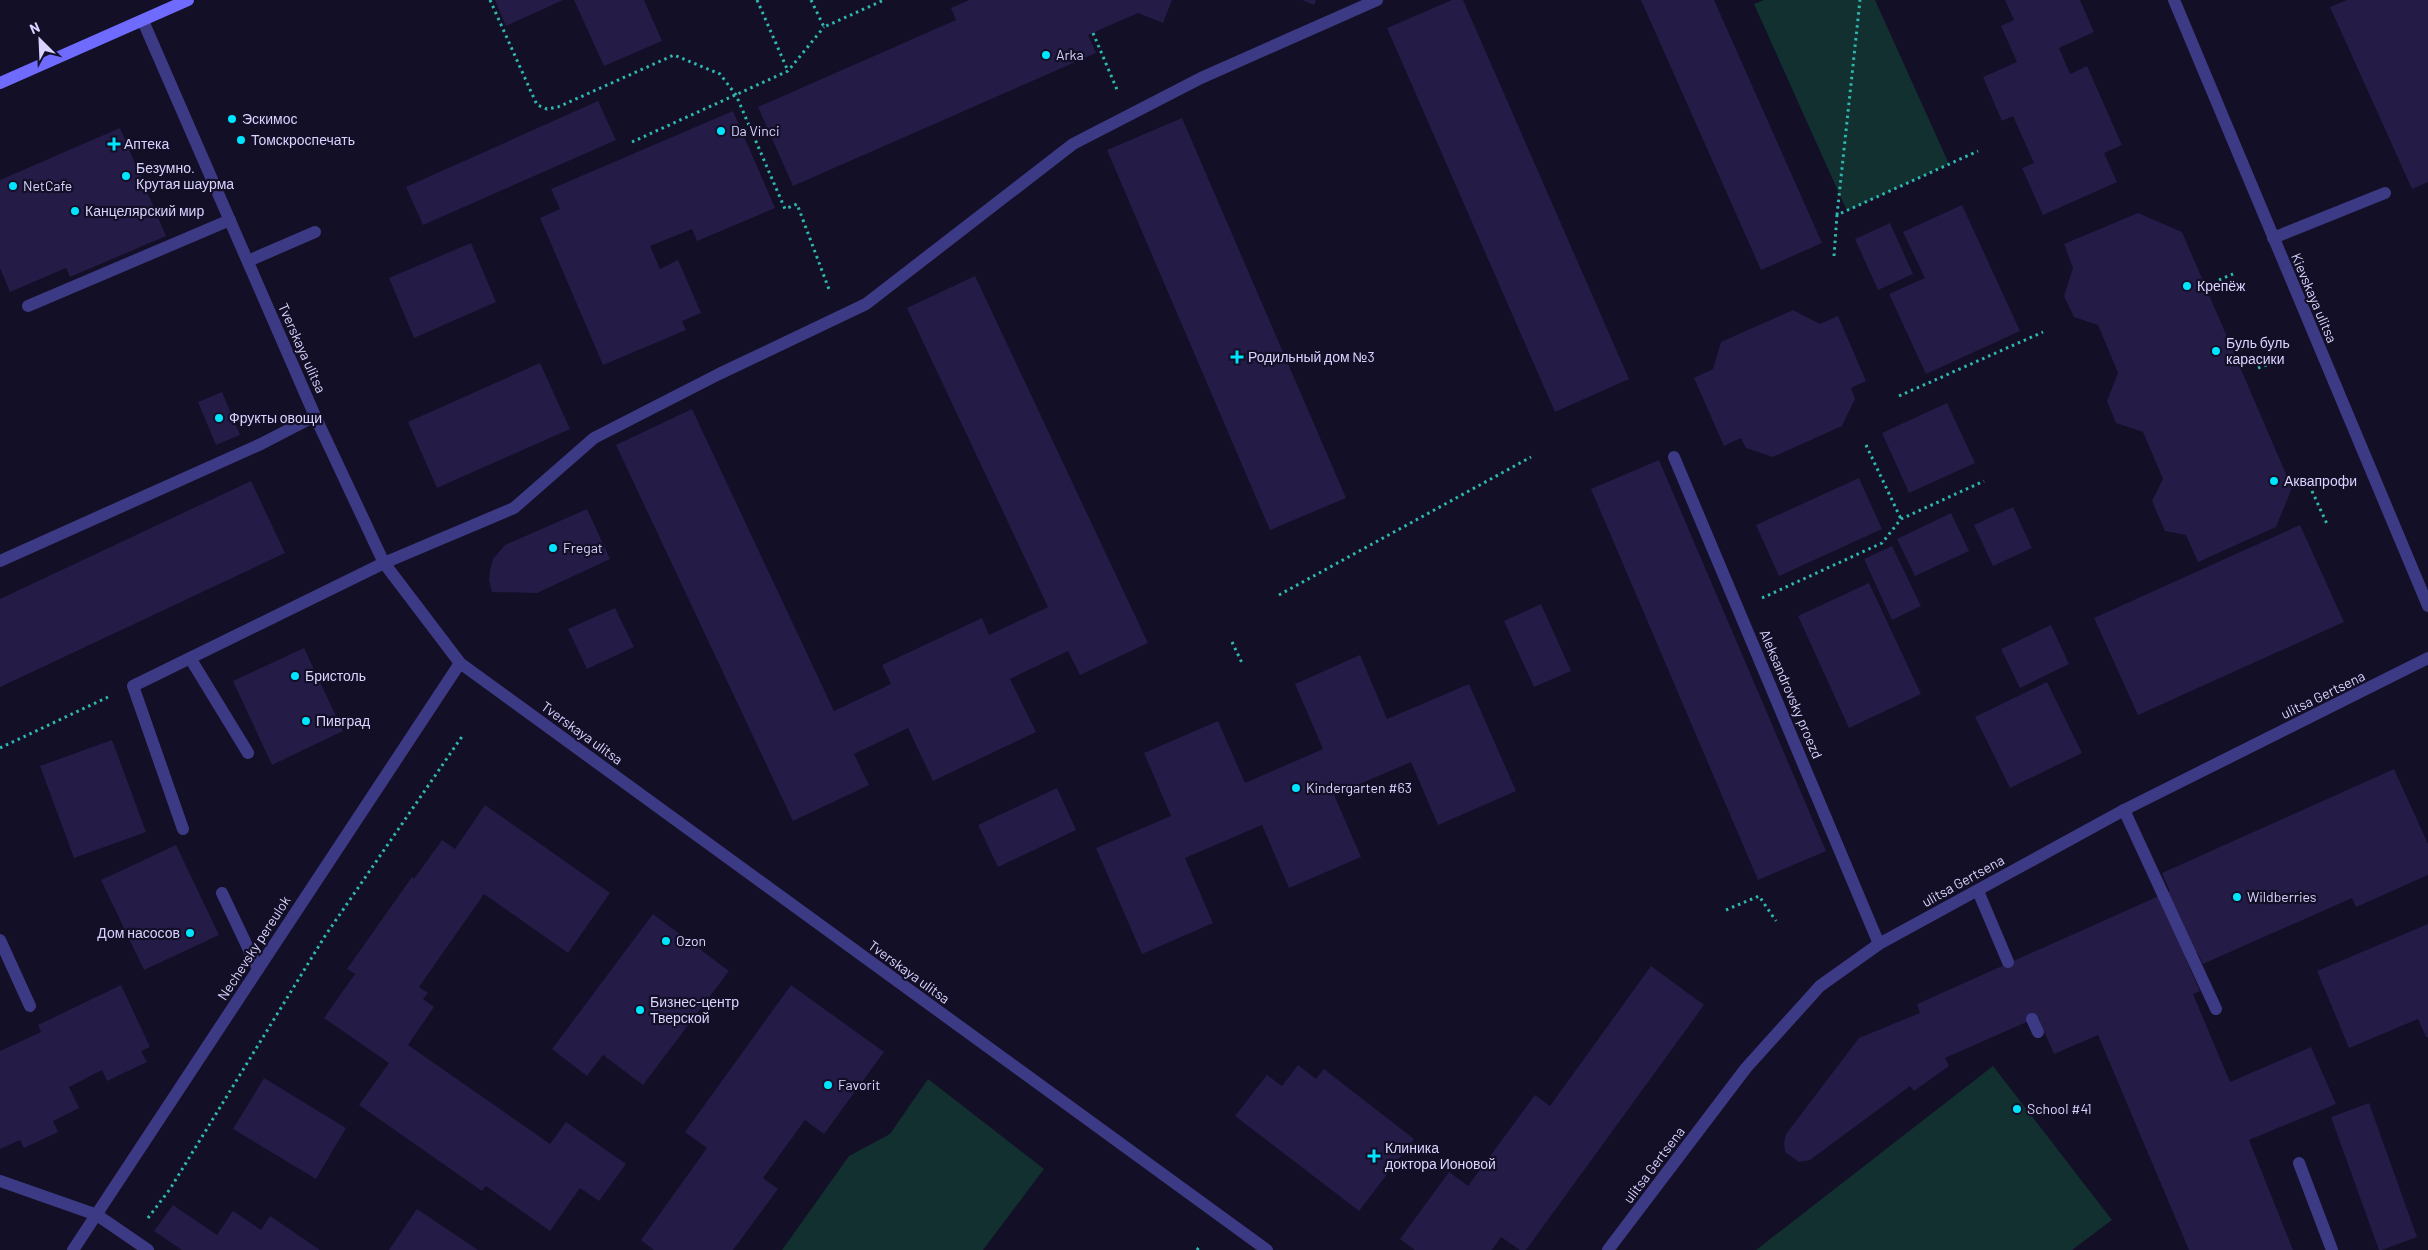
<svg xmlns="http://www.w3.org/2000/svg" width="2428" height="1250" font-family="Barlow,sans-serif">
  <rect width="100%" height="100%" fill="#130f26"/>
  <path fill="#12302f" d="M 1764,0 L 1875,0 L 1949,164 L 1847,211 L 1754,4 Z
    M 1993,1066 L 2112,1220 L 2072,1250 L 1756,1250 Z
    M 928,1079 L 1044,1169 L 983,1250 L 782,1250 L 849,1156 L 890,1134 Z"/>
  <path fill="#241b47" d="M 495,0 L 563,0 L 506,26 Z
    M 574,0 L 644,0 L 662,41 L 604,66 Z
    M 969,0 L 1172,0 L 1163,23 L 1138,13 L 1088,35 L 1096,53 L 793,186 L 758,107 L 956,20 L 951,8 Z
    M 1302,0 L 1316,0 L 1314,5 Z
    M 1452,0 L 1463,0 L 1629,379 L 1555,412 L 1387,28 Z
    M 1641,0 L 1714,0 L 1822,243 L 1761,270 Z
    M 2005,0 L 2080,0 L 2094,32 L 2059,48 L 2070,74 L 2087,66 L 2122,145 L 2104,153 L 2117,182 L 2043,215 L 2022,168 L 2034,163 L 2013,116 L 2002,121 L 1983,77 L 2017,62 L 2001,26 L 2014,20 Z
    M 2347,0 L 2428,0 L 2428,182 L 2412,189 L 2330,7 Z
    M 598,101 L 616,140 L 423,225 L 406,187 Z
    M 733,111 L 775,208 L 697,241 L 692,229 L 650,246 L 660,269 L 678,260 L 701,313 L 682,321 L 686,330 L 603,365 L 540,218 L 560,209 L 551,189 Z
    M 1182,118 L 1346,498 L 1270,530 L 1107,150 Z
    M 120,128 L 166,236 L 70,277 L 66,268 L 10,292 L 0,268 L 0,180 Z
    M 1962,205 L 2020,331 L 1926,374 L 1889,294 L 1925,278 L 1903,232 Z
    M 2138,213 L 2182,232 L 2292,488 L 2276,527 L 2198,562 L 2186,535 L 2165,531 L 2152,501 L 2163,479 L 2143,432 L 2116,423 L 2107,401 L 2118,373 L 2098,325 L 2074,317 L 2064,296 L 2073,268 L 2064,244 Z
    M 1890,223 L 1913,274 L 1878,290 L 1855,239 Z
    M 471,243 L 496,302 L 414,338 L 389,278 Z
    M 975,276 L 1148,643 L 1080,675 L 1068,651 L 1010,679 L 1036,732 L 933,781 L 908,728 L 854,754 L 869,785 L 793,821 L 616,445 L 692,409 L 834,711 L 891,684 L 882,665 L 982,618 L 989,635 L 1048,607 L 907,308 Z
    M 1793,310 L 1820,324 L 1838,316 L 1866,381 L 1851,388 L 1855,399 L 1842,426 L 1773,457 L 1746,448 L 1741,438 L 1724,446 L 1694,378 L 1713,369 L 1721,342 Z
    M 540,363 L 570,429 L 437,488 L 408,422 Z
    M 222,392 L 240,435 L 216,445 L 198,402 Z
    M 1947,403 L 1975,463 L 1909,493 L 1882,433 Z
    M 1659,460 L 1826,851 L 1758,880 L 1591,489 Z
    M 1859,478 L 1882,529 L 1779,576 L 1756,525 Z
    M 251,481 L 285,553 L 0,687 L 0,599 Z
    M 2013,507 L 2032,548 L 1993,566 L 1974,525 Z
    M 587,509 L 610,559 L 537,593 L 492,592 L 489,580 L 490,570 L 493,559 L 505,545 Z
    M 1951,513 L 1969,551 L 1915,576 L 1897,539 Z
    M 2300,525 L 2344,622 L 2138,715 L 2094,618 Z
    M 1892,546 L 1921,606 L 1892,620 L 1864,559 Z
    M 1869,583 L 1921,694 L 1849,728 L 1798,616 Z
    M 1541,604 L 1571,671 L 1534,687 L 1504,621 Z
    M 615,608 L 634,647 L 587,669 L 568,629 Z
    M 2051,625 L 2069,664 L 2020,688 L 2001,649 Z
    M 304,648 L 343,731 L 272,765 L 233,681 Z
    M 1360,655 L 1387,719 L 1469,684 L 1516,791 L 1438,825 L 1411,762 L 1334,795 L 1361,857 L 1289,888 L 1262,825 L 1185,858 L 1213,923 L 1142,954 L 1096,848 L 1171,816 L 1144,753 L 1218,721 L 1245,783 L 1323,749 L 1295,684 Z
    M 2047,682 L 2082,753 L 2010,788 L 1975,717 Z
    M 112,740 L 146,832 L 74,858 L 40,766 Z
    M 2394,769 L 2428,844 L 2428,875 L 2356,907 L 2352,898 L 2203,964 L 2197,952 L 2185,957 L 2200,991 L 2193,994 L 2230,1082 L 2311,1047 L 2336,1104 L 2249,1140 L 2293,1250 L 2189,1250 L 2098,1035 L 2054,1054 L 2038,1017 L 1945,1058 L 1949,1066 L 1914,1091 L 1910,1086 L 1810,1160 L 1799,1162 L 1785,1152 L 1784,1143 L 1786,1134 L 1859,1038 L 1920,1013 L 1917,1004 L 2170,891 L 2162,873 Z
    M 1057,788 L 1076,830 L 998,867 L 978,825 Z
    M 485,805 L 610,893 L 568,953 L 484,894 L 419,987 L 428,993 L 423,999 L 434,1007 L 408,1045 L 550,1144 L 566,1122 L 626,1164 L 599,1201 L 580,1188 L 550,1231 L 486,1186 L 482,1191 L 359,1105 L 389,1063 L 324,1018 L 355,974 L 347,969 L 412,877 L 414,879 L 442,840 L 455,849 Z
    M 176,845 L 219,935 L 144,970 L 101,880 Z
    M 653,914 L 729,971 L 643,1085 L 603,1055 L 587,1076 L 552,1049 Z
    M 2428,924 L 2428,1037 L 2426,1037 L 2418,1019 L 2349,1048 L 2317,971 Z
    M 1651,966 L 1704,1005 L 1526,1250 L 1520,1250 L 1501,1237 L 1492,1250 L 1415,1250 L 1400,1239 L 1449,1172 L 1468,1186 L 1535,1095 L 1550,1106 Z
    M 121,985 L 150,1047 L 141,1051 L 147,1062 L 107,1081 L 102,1070 L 69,1087 L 79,1108 L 53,1121 L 58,1132 L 24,1148 L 20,1140 L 0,1149 L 0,1051 L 41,1032 L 38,1025 Z
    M 791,985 L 884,1052 L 824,1134 L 805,1120 L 763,1178 L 778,1189 L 733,1250 L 654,1250 L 641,1240 L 707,1148 L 685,1132 Z
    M 1298,1065 L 1316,1079 L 1324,1069 L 1414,1139 L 1359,1211 L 1235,1116 L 1267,1075 L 1282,1086 Z
    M 264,1078 L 346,1128 L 316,1179 L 233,1129 Z
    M 2369,1103 L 2417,1237 L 2382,1250 L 2379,1250 L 2331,1117 Z
    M 173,1205 L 217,1235 L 233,1211 L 261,1230 L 270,1216 L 320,1250 L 182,1250 L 154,1231 Z
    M 417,1209 L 478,1250 L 389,1250 Z"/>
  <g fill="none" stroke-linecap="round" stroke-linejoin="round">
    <path stroke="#2fb8b0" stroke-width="3" stroke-dasharray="2.5 4" stroke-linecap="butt" d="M 490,0 L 537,105 L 547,109 L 558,107 L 674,55 L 720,74 L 736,95 L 785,209 L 797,204 L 830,292
      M 757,0 L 788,71
      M 811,0 L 824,27 L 884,0
      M 1093,33 L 1118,92
      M 632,142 L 788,71 L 824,27
      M 1837,215 L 1860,0
      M 1834,256 L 1837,215 L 1978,151
      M 2219,280 L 2233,274
      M 2258,368 L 2272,363
      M 1899,396 L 2043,332
      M 1866,445 L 1901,519
      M 2312,491 L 2327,524
      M 1279,595 L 1531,457
      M 1762,598 L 1882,543 L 1901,519 L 1984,481
      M 1232,642 L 1243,665
      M 0,748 L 108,697
      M 1726,910 L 1759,896 L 1776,921
      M 148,1218 L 170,1189 L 325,936 L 463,735
      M 1197,1250 L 1200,1246"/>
    <path stroke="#3d3a85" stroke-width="12" d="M 2273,238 L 2385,193
      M 248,261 L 315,232
      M 28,306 L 230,220
      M 0,561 L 261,444 L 315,416
      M 190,658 L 248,753
      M 2124,810 L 2216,1009
      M 183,829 L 133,686 L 384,563 L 514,508 L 594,438 L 719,374 L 866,304 L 1073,144 L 1201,78 L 1377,0
      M 1978,891 L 2008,962
      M 222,893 L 258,969
      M 0,940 L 30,1006
      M 2032,1019 L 2038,1032
      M 2299,1163 L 2332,1250
      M 0,1181 L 97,1215 L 148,1250"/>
    <path stroke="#3d3a85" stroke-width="12" d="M 143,21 L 315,416 L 384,563 L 460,663 L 1267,1250
      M 1674,457 L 1879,944
      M 73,1250 L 460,663"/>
    <path stroke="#3d3a85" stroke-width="12" d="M 2174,0 L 2428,606
      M 1608,1250 L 1746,1068 L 1820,986 L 1879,944 L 2124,810 L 2428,658"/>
    <path stroke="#6f6bff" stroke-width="12" d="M 0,83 L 188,0"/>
  </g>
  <g fill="#00e5ff" stroke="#130f26" stroke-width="2">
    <circle cx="1046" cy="55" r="5"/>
    <circle cx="232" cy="119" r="5"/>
    <circle cx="721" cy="131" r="5"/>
    <circle cx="241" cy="140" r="5"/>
    <path d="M111.5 136.5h5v5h5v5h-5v5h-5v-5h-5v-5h5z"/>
    <circle cx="126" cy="176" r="5"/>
    <circle cx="13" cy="186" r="5"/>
    <circle cx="75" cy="211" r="5"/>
    <circle cx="2187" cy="286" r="5"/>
    <circle cx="2216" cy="351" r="5"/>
    <path d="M1234.5 349.5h5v5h5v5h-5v5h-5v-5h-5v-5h5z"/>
    <circle cx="219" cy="418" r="5"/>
    <circle cx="2274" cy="481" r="5"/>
    <circle cx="553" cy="548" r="5"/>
    <circle cx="295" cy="676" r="5"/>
    <circle cx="306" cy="721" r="5"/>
    <circle cx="1296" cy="788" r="5"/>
    <circle cx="2237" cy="897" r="5"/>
    <circle cx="190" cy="933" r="5"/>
    <circle cx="666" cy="941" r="5"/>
    <circle cx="640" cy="1010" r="5"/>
    <circle cx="828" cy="1085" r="5"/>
    <circle cx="2017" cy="1109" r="5"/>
    <path d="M1371.5 1148.5h5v5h5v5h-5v5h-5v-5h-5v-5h5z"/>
  </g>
  <g text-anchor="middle" stroke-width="4.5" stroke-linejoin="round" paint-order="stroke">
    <g font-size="14" fill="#d9d4ff" stroke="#130f26" text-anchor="start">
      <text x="1056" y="60">Arka</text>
      <text x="242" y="124">Эскимос</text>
      <text x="731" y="136">Da Vinci</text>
      <text x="251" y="145">Томскроспечать</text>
      <text x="124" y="149">Аптека</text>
      <text x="136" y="173">Безумно.<tspan x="136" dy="16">Крутая шаурма</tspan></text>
      <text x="23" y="191">NetCafe</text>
      <text x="85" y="216">Канцелярский мир</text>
      <text x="2197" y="291">Крепёж</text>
      <text x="2226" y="348">Буль буль<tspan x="2226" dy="16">карасики</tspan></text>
      <text x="1248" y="362">Родильный дом №3</text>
      <text x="229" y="423">Фрукты овощи</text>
      <text x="2284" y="486">Аквапрофи</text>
      <text x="563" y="553">Fregat</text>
      <text x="305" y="681">Бристоль</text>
      <text x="316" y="726">Пивград</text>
      <text x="1306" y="793">Kindergarten #63</text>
      <text x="2247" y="902">Wildberries</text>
      <text x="180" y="938" text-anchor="end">Дом насосов</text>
      <text x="676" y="946">Ozon</text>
      <text x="650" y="1007">Бизнес-центр<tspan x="650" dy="16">Тверской</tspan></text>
      <text x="838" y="1090">Favorit</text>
      <text x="2027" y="1114">School #41</text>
      <text x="1385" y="1153">Клиника<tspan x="1385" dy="16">доктора Ионовой</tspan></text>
    </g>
    <g font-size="14" fill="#d9d4ff" stroke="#130f26">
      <text transform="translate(2314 298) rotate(67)" y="5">Kievskaya ulitsa</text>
      <text transform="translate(302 348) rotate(66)" y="5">Tverskaya ulitsa</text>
      <text transform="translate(1791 694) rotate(67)" y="5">Aleksandrovsky proezd</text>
      <text transform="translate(2323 695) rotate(-26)" y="5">ulitsa Gertsena</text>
      <text transform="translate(582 733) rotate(36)" y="5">Tverskaya ulitsa</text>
      <text transform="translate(1963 881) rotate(-29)" y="5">ulitsa Gertsena</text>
      <text transform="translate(254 948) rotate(-57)" y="5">Nechevsky pereulok</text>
      <text transform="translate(909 972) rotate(36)" y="5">Tverskaya ulitsa</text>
      <text transform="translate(1654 1165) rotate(-53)" y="5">ulitsa Gertsena</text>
    </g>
  </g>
  <g transform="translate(40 40) rotate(336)" stroke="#130f26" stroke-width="4" paint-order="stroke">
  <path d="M0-4L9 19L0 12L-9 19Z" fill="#d9d4ff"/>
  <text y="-8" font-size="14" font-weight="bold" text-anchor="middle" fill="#d9d4ff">N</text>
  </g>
</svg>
